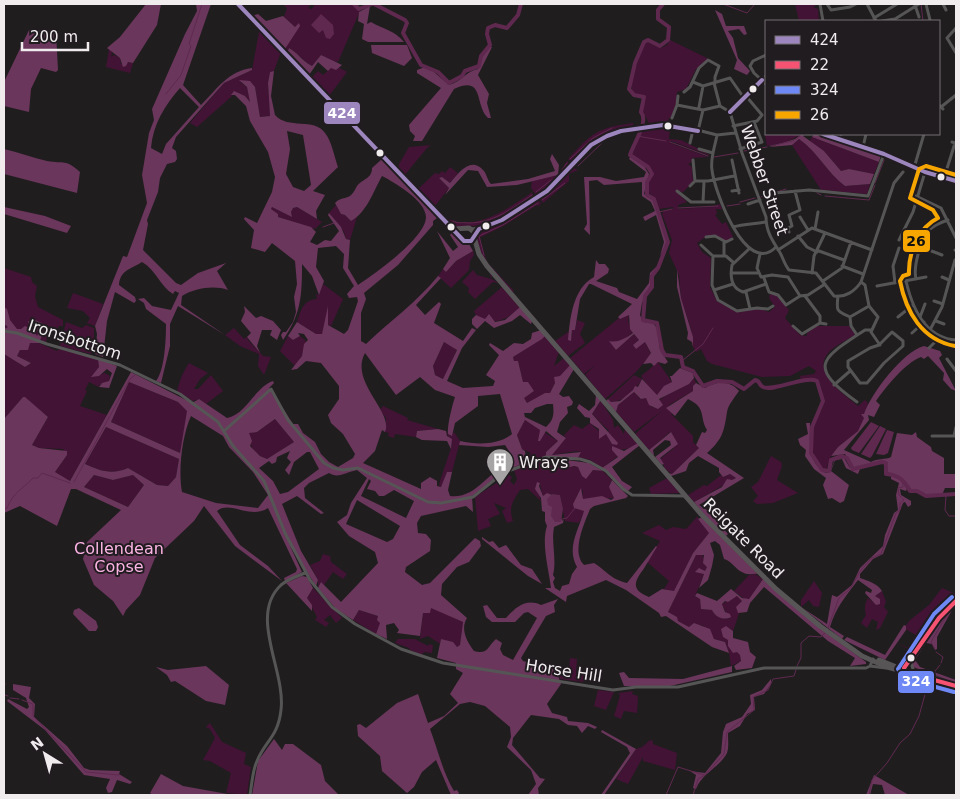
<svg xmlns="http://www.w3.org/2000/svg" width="960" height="799" font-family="'DejaVu Sans',sans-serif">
  <rect width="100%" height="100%" fill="#201d1f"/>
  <path fill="#421335" d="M 283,4 L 311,4 L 308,8 L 312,9 L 315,4 L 352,4 L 360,11 L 338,62 L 332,61 L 321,55 L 312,66 C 302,60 297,52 289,48 L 287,51 L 285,49 L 295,27 L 284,17 L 287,8 Z
    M 795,4 L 818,4 L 813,7 L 818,9 L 819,21 L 799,21 Z
    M 259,32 L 262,32 L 281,52 L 274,71 L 270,72 L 268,83 L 270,116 L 260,117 L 255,87 L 240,82 L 247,87 L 251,103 L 245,96 L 231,95 L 232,96 L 197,127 L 190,123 L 224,83 L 252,70 Z
    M 670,40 L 709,59 L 696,69 L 686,89 L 677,92 L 676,103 L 671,118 L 669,118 L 668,124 L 647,126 L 649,123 L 642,110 L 646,97 L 632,92 L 631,79 L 645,43 L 647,42 L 661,48 L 667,45 Z
    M 109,49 L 112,52 L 111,57 L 114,55 L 120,58 L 121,64 L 127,62 L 133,63 L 130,73 L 106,67 Z
    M 338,67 L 347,72 L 329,96 L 311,78 L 318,71 L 323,75 L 331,68 Z
    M 633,123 L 634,128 C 608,132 590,142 573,162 L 568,159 C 593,132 597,128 633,123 Z
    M 665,128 L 670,128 L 669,139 L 681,140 L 709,154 L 709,155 L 671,141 L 670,143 L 708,157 L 692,158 L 692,162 L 688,164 L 692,167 L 693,182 L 683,192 L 676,191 L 687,202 L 678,205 L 678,209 L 712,207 L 720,204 L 722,209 L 716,209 L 717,214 L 715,215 L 722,224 L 726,222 L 733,237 L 726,241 C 710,233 711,233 697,243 L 702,252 L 711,258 L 710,287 L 717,301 L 738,312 L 758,308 L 769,312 L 775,307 L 769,298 L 770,294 L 776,295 L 789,310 L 785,318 L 800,335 L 807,336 L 807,333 L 814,326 L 849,326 L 855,335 C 847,340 838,344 831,350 C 808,371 844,394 858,406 L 865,400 L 868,403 L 863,424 L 858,431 L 838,447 L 831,456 L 826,470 C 810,462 812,443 813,428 C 815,412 828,413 822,391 C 820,384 820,381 814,378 L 801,381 L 800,376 L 814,374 L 816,371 L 809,366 L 790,376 L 762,377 L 712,364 L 707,361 L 701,349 L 696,352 L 693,347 L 691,329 L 681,298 L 679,275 L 669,253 L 672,240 L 662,214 L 664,211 L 673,209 L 673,207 L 659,209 L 656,199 L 648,192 L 648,183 L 653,175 L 652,171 L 632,155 L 642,130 Z
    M 767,134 L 802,134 L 786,142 L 767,146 L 765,135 Z
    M 812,137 L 879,162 L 874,174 L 849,169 L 841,171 L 824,151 L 809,142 Z
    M 799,139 C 818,152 827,173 845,186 L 870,184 L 867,194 L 821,190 L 792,145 Z
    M 431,145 L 427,148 L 404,176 L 399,170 L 399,164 L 409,147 Z
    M 567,161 L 571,165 L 555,182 L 536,195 L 531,188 L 532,181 L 558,175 Z
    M 450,167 L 458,173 L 450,183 L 442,177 L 439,178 L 449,188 L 435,206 L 429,203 L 418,189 L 435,173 L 439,174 L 442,171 L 445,173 Z
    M 572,167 L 578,170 L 569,174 L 569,181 L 543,203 L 539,197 L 560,181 Z
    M 531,191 L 534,197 C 507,216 491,226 457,228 L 440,214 C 470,236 504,211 531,193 Z
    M 538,199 L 541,204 L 538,206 L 537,205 L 503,226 L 479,238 L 487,262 L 514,291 L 512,292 C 496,275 477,258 476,233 L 505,220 Z
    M 336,205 L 341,214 L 345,215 L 351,221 L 357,217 L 350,240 L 346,239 L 344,232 L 329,213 Z
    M 272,207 L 293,215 L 290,213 L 293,208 L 297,207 L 322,222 L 315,229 L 278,217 L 271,209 Z
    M 473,251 L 474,255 L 470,261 L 469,270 L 451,288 L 438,276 L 443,269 L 446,272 L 456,261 Z
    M 4,268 L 31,277 L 32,282 L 37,286 L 35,296 L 38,307 L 63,320 L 63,326 L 59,326 L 57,330 L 50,327 L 46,342 L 40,340 L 43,333 L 37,336 L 21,330 L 4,329 Z
    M 473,270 L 477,275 L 491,279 L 490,274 L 492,276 L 491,279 L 499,283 L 493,282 L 475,299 L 468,292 L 469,288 L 462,282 Z
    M 323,284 L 343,299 L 331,326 L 326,324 L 322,334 L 316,334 L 297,322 C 301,310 303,300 317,299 L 316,294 L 319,295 Z
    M 502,287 L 520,307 C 508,320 492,327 476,315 L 474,311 Z
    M 73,293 L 103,304 L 95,326 L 87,323 L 90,318 L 83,311 L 67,308 Z
    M 629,315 L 628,321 L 633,332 L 624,340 L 613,343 L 616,350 L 634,334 L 639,340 L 633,346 L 645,342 L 651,354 L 636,372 L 605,399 L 585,375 L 595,365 L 584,374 L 570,358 L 619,318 L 620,319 Z
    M 577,320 L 585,323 L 580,334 L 585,343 L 568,356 L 555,341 L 568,332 L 572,337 L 572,330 L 575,330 Z
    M 66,322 L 82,328 L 86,325 L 94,328 L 94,341 L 91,354 L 60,346 Z
    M 234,328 L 244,339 L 247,337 L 248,340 L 263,356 L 271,357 L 264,375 L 258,366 L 259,354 L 240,346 L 225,335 Z
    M 288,336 L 293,340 L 300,336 L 306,341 L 302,356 L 295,366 L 280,351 Z
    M 545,336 L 559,352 L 554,366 L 564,358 L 570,365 L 555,383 L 550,393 L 527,403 L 523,398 L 534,391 L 523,382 L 518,361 L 514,361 L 513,357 Z
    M 444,342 L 457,349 L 444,379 L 435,375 L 433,366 Z
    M 30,343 L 39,343 L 57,351 L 59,349 L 98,359 L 99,367 L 95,376 L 105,373 L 110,376 C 109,383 105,384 99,385 L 99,387 L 89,382 L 85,390 L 87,391 L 80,406 L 107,415 L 70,481 L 56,475 L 55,472 L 67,455 L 63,449 L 39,448 L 32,445 L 48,417 L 23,397 L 4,419 L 4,354 L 25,367 L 31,363 L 17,356 L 20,350 Z
    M 658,362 L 672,382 L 657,395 L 651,391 L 641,376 Z
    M 189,363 L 208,373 L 200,379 L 194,389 L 198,389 L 211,375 L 223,391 L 206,404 L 199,399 L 193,401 L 177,391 C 180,380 182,374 189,363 Z
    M 634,375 L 642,379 C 637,389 623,402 611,402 L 608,399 Z
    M 694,378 L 696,383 L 693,386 L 693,391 L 669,405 L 672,415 L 693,436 L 693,442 L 699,448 L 672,474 L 664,468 L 664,464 L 660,459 L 674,448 L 676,441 L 670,432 L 649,450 L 635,434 L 663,410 L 634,432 L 616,412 L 618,405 L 634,392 L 640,399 L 646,398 L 653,408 C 665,390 682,392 694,378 Z
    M 129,382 L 178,402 L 188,411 L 180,453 L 111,422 Z
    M 601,401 L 613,420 L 614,428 L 618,425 L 624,434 L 625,428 L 638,443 C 630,452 622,447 615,452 L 618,456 L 602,468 L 588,459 L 578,458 L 581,452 L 577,451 L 551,455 L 566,438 L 564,435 L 574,425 L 582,429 L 590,423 L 600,432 L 609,431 L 592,414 Z
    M 383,406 L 408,418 L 407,420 L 438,429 L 417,431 L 416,437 L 395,434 L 394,438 L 388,436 L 389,433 L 385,432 L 386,418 L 380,410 Z
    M 275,419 L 294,442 L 267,459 C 252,453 251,447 248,432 L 257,432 Z
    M 525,420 L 558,441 L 546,452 L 546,456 L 530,461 L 527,458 L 531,453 L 522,449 L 517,434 Z
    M 106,427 L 179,459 L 176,477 L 168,486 L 157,485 L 128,468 C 112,475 100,471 85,464 Z
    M 446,431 L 451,436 L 454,432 L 460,441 L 452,472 L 447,472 L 442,487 L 439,486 L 440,481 L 452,445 Z
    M 771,456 L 781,462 L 782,466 L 777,480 L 798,493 L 773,503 L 757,504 L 753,501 L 758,496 L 751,487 L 758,482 Z
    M 543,459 L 549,462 L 567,461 L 570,466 L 578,467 L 586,478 L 593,470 L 603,471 L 612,480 L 610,483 L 614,498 L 582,500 L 583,490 L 577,495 L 576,499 L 585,510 L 579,523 L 565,521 L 560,495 L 547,494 L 543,497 L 539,481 L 538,492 L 541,501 L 528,489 L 520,490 C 513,501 508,507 513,521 L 507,523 L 502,511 L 506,508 L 494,503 L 500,514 L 488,519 L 491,526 L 478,531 L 475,497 L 509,475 L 512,477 L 510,481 L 514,485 L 517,479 L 514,470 L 523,468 Z
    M 730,474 L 736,478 L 694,502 L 688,495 L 704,485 L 707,486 L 721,475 L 723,477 Z
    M 94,475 L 113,480 L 133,475 L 144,485 L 128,507 L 84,487 Z
    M 667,478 L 680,493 L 651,494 L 649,488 Z
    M 698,516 L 698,519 L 710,532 L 693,553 L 674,592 L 664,589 L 669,581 L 647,562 L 660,541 L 642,533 L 659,525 L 666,530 L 673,527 L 686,529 Z
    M 323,554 L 330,556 L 331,562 L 347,574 L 343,579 L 333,572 L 324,585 L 321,583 L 318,588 L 318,580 L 310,565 L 320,561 Z
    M 702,554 L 707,567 L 695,596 L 700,599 L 701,609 L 712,610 C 715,617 722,618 729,619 L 722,604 L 737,596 L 743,602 L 733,631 L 730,628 L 728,640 L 740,655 L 741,661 L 731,666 L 729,653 L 725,642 L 714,639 L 702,625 L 689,627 L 678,621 L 668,612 L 696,555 Z
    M 755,574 L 763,579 L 749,599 L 746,600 L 734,591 L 749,575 Z
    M 814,581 L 822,593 L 819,607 L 813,606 L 809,600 L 801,607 L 801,600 Z
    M 313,588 L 342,618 L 336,623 L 330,615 L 324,620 L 329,623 L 326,627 L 315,620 L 317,617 L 307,598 Z
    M 942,588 L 956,594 L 956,597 L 940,613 L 915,651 L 913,651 L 896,643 L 914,650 L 922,639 L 904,628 L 910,620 L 929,605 Z
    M 882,591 L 886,602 L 884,607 L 888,612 L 880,628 L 876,630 L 878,622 L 872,619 L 867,628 L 861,623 L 866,615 C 864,610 865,602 868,598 L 873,602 L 880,600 L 875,596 Z
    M 431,607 L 463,622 L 460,645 L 457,647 L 441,639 L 440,644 L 428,636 L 420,639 L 423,612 Z
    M 359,610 L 378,616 L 381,623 L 376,634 L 353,620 Z
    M 398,639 L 415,639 L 428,646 L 429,644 L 433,645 L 432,653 L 424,652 L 422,655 L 410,650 L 409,648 L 395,643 Z
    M 570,658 L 577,659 L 576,673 L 587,676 L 583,682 L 560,679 L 556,670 L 569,671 Z
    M 598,690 L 614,692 L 606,710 L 594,706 Z
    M 633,691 L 632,694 L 638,696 L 637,713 L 624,711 L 621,719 L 614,716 L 620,695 L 618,693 Z
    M 210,723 L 222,742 L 246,753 L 244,764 L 251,767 L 247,795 L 226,793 L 231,773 L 210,761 L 203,760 L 215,738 L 210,729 L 206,727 Z
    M 650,740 L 653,741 L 653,744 L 677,753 L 675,770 L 643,761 L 643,757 L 628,784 L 616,779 L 636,749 L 642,747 Z"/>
  <path fill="#6a365b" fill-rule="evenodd" d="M 146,4 L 161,4 L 157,25 L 133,63 L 128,62 L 126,66 L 123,67 L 120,58 L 107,48 L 120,37 Z
    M 196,4 L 211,4 L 183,85 L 201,105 C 217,89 228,71 252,68 L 252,70 L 224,83 L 176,137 L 172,148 L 176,151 L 177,159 L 175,162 L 167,164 L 160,178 L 158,192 L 147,220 L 148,224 L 143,250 L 176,283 L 181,285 L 198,273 L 226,263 L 217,271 L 228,290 C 214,285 195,288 182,296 L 181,305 L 225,335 L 178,306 L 170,324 L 170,346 L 161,383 L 156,381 C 165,370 166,338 166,324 L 146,309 L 144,303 L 138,299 L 144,298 L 152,306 L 171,310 L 179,293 L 175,291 L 173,294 C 160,286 156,270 142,262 C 131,269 120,270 119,285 L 135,297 L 136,301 L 134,303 L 115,292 L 107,321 L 103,357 L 95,354 L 97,334 L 95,326 L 123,256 L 127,257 L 147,203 L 142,175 L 149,133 L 154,120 L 152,109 L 185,34 L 197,11 ZM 180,88 L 199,107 L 166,144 L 162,154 L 151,148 C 153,124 165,105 180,88 Z
    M 370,6 L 367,24 L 371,22 C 383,29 394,30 404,42 L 368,42 L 362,39 L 364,24 L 358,21 L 359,12 Z
    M 715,10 L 722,14 L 726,26 L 744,26 L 747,34 L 744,35 L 739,29 L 728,31 L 733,38 L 738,58 L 750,71 L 747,75 L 734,69 L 737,60 Z
    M 258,14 L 266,21 L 283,16 L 295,27 L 299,23 L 300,26 L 285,49 L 252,16 Z
    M 29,30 L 56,32 L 58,70 L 56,72 L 41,68 L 31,89 L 29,112 L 4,106 L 4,82 Z
    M 371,45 L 407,45 L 412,58 L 404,66 L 372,53 Z
    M 490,47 L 492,47 L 478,75 L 489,94 L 487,103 L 491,118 L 488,118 C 474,105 485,75 454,89 L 422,141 L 413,141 L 415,136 L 410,131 L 409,125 L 441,88 L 417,73 L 417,70 L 425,67 L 434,72 L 449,85 C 461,82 466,71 478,69 L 483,55 Z
    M 289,48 C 297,52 301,60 312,66 L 321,55 L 342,65 L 336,70 L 331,68 L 328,71 L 318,62 L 309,75 L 287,53 Z
    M 274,71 L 271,96 L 275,115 C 288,130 314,117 325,133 C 332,142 334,156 338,167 L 313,191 L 325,195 L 316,211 L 317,219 L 297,207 L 293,208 L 291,212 L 292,217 L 272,207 L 271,209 L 278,214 L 278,217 L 311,227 L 316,232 L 310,242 L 317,245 L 325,240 L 331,241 L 339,231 L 328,215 L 329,213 L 341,227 L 346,239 L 350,240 L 348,268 L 358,285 C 374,274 426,238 426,217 C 426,201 394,182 382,176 C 373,192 367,212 351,221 L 345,215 L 341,214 L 335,203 C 339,198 344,199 350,196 C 354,193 355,189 357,186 C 362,179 372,179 372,168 L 382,159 L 440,220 L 437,218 L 433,221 L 433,225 L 398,265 L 364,293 L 366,299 L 361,313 L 361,341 L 366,344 C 390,321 417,302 438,276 L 441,278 L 416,305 L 425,315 L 439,302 L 441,304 L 434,323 L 463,341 L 472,328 L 476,330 L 462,348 L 447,381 L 463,388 L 493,386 L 495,381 L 486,375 L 499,355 L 489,345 L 490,343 L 503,351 L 514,343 L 523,344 L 531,339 L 532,333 L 541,330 L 545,336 L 542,339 L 513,357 L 514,361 L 518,361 L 523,382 L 528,382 L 534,391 L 524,398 L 527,403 L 545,393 L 550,393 L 555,383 L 554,377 L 560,376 L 570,365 L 574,369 L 559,394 L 563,397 L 569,396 L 573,402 L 572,405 L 567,407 L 568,413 L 560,422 L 557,432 L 566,438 L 552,455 L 581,452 L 578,458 L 546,457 L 546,452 L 558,441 L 546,431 L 540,441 L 538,441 L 540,430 L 525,420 L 517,435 L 522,449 L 525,451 L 526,458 L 529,458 L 530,461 L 507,470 L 472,496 L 473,512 L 466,506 L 421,516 L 417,523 L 418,533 L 426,534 L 431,540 L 430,551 L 406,567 L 405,572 L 422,585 L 430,583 L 475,538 L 480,541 L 481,546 L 469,562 L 457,567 L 442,584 L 441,595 L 467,618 C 460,629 467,642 474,651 C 488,655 487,647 496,639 L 502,643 L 500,649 L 503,655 L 513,660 L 537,618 L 528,612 L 524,613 L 515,622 L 492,622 L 486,617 L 483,606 L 487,605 L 497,618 L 506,618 C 516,607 526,598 541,605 L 558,599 L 554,605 L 555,612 L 546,616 L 521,658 L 523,661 L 556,670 L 561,684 L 547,704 L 552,713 L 567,717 L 568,721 L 588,723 L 597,727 L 595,729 L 588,726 L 582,733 L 577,726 L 568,725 L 559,719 L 531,715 L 513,738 L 512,745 L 540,778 L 545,779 L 538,788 L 539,795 L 528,795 L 536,784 L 531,770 L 507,747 L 511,737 L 510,727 L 485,706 L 470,702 L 460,704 L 430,729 C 438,750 443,773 454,791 L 457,790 L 459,793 L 458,795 L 451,795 L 436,760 L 422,772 L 414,787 L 407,793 L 382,771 L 380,756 L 358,736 L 357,725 L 360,724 L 366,728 L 397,703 L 418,694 L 428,723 L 444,716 L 458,703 L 450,694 L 463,673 L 456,669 L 456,663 L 437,658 L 441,639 L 453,642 L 457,647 L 460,645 L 463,622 L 431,608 L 430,613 L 423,613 L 420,636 L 397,633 L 399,630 L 394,623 L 386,625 L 387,639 L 376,634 L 380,623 L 377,620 L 378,616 L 359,610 L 353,620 L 336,609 L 318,588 L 321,582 L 341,602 L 378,563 L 375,552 L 349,536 L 337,522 L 347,515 L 351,503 L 367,478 L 357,470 C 346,472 338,479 329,473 L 309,483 L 304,488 L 305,498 L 324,513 L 321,514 L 297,496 L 282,504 L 301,551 L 318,580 L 316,586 L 290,546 L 302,572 L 285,581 L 284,578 L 296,572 L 297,569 L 268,508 C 250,520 230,500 217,511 L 240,545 L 268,566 L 282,581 L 235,546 L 204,506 L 194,521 L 155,558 L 140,595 L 126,610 L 123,616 L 113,601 L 94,585 L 83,559 L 87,542 L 121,510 L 76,489 L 71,489 L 57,526 L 20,506 L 4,513 L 4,419 L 23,397 L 25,397 L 48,417 L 32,445 L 39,448 L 67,451 L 67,455 L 55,472 L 70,481 L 131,372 L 192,403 L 199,399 L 227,418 C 246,415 255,387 273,381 L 274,383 L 269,388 L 282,410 L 284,410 L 293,424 L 298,424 L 303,433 L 315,442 L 321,454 L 329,462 L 338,467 L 353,458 L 355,454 L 343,434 L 331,423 L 328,415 L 339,399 L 339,386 L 321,363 L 306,361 L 297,369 L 291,370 L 302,356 L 304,344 L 308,340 L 304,334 L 298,333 L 300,336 L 293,340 L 288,336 L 297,322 L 316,334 L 322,334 L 328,306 L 328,325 L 344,334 L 348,330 L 358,301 L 357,297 L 349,298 L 347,294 L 354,286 L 343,268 L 344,254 L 336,246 L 318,248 L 316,267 L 324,281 L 319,295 L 312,276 L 302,264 C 302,296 301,314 283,340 L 281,335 L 283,332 L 286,332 L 293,322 L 296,312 L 294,297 L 297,284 L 295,261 L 272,243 L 265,252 L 251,248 L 254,230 L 244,219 L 245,217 L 257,223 L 272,192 L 275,177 L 268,152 L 250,121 L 246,106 L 235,95 L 231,95 L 234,91 L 245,96 L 250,102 L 247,87 L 239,80 L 250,81 L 255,87 L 260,117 L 270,116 L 268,83 L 270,72 ZM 287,131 L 303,135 L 311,185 L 304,191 L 293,187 L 286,174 L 290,149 ZM 444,342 L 457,350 L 443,379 L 435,375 L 433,366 ZM 365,353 L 396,395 L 420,377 L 435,390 L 455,397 C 452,406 447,426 448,434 L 452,436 L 455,423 L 478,406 L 478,396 L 500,394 L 512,434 C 499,445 477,445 460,441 L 459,445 L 488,447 L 505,445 L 514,459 L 513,462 C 488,469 478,499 450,496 L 448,490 L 452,472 L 447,472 L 441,487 L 437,486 L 437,481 L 430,477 L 421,483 L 421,489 L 363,463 L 375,451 L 382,430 L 385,432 C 394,412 349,382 365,353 ZM 129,382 L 178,402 L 187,411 L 180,453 L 111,422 ZM 547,404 L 553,404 C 554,414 554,420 546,427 L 525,417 L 524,413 L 531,413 L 535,408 ZM 191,416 L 223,436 L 229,447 L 253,472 L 268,495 L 258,508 L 216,503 L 182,492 C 178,470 182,436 191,416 ZM 275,419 L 294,442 L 267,459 L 260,456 L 250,446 L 252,441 L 249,433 L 257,432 ZM 106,427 L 179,459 L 176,477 L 168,486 L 157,485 L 128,468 C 112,475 100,471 85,464 ZM 290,451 L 287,458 L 291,462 L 285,470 L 289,475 L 294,462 L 307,452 L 310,452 L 319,469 L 288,492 L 280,494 L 273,481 L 259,468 L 269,461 L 272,464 L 276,462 L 277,457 ZM 94,475 L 113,480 L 133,475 L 144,485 L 128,507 L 84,487 ZM 369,479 L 371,481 L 367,489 L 375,491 L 379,496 L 384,496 L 394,490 L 414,501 L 406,518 L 361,496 ZM 357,500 L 400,526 L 393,539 L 387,542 L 346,524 Z
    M 802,134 L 805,134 L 803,136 L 824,151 L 841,171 L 849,169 L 874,174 L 870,184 L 845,186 C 827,173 818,152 799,139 L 792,145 L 770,147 L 795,139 Z
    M 814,134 L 881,155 L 879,162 L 812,137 Z
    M 4,149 C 18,152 33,158 47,161 C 64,164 66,159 80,172 L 77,193 L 4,174 Z
    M 552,154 L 559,165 L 558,175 L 517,185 L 487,187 L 478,171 L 468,170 L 445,195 L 449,188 L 439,178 L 442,177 L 450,183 C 458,174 470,156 483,170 C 487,174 487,180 491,184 L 528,179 L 555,171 L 550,159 Z
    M 630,157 L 644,166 L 649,174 L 644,194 L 654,201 L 667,242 L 660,256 L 664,242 L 656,215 L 645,221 L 643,217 L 655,211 L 651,202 L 642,196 L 642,182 L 604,185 L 597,180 L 589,181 L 590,235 L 584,229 L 587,224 L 584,177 L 600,177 L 616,181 L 644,177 L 646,172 L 629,159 Z
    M 4,207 L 45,216 L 71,226 L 67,233 L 4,214 Z
    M 437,231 L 453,251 L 458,247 L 450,235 L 453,231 L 469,244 L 473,251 L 456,261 L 446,272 L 443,269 L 450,258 Z
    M 596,260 L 599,264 L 605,264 L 609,269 L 608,273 L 596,281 L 617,288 L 619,292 L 637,299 L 649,283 L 650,273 L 657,266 L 651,277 L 651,284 L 642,303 L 640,315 L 643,322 L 653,323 L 657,328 L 660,350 L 668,362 L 665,364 L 658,362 L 654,366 L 651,363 L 643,364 L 651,353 L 645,342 L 636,349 L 633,345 L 639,340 L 634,334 L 616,350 L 609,341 C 617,343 625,339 633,333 L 630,329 L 629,315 L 620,319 L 618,317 L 632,304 L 591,284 L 589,284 L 580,299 L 575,330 L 572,330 L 571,341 L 568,340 C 570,320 572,289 594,277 Z
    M 677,269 L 681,298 L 693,337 L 693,347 L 692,342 L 687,339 L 688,333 L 677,287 Z
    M 244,306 L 256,318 L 261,316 L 273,321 L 281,330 L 277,340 L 270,335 L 272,330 L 262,330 L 257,346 L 260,353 L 247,337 L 251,333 L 241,321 L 245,312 Z
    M 4,307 L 7,309 L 10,320 L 17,329 L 21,329 L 25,326 L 33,330 L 37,336 L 39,332 L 29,325 L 28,321 L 34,323 L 35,320 L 42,323 L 43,333 L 39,343 L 30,343 L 28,350 L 20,350 L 17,356 L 31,363 L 25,367 L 4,354 L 4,329 L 8,327 L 4,324 Z
    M 520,307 L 532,321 L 531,324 L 520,315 L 512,321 L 494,328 L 485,321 L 477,329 L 472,324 L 472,319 L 476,315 L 485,319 L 489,314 L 495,322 L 505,320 Z
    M 924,346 L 940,351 L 942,355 L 939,358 L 956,391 L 951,389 L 943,380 L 944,373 L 928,356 L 924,359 L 921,357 C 905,363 886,387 876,401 L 880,405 L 874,417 L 868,415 L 869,420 L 844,450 L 871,462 C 878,458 885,460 891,457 L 897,433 L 912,435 L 916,432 L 917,437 L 931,447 L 932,451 L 944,458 L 944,474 L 956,474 L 955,488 L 945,488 L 942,495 L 926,495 L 918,490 L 911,489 C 904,478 898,476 887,472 L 886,462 L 884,461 L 853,468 L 845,454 L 831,456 L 838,447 L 858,431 L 864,418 L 861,414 L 864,414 C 871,394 902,352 924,346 Z
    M 98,359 L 117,366 L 109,388 L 99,387 L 102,383 L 109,381 L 112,373 L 107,369 L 99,376 L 91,377 L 99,367 Z
    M 680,368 L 693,373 L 694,378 L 689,384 L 659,399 L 663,405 L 658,409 L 649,405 L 646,398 L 641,399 L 634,392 L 618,405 L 616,412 L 606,401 L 608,399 L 611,402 L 620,401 L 633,390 L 635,386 L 638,387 L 642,379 L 657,395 L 664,386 L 672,382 L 670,376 L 672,376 Z
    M 696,383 L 705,388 C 716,381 730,380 739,391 C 735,397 728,405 727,412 C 724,431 723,439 707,453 L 744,478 L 699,505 L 707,510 L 728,534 L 726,536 L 709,521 L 694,502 L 722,487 L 727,479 L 732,480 L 736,478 L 730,474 L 723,477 L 719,472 L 719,468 L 698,456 L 689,463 L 686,471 L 671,476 L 668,473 L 672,474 L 699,448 L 696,445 L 702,432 L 705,433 L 707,430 C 699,417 707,408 688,399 L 675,416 L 666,408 L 693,391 L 693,386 Z
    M 596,395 L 601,400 L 592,414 L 618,443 L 617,445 L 612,444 L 606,434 L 599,439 L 599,429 L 590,423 L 590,418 L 585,417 L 577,408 L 579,404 L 589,411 L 595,405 Z
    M 806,423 L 810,423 C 810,442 807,462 826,473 L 830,472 L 835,459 L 844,458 L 850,468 L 860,469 L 858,474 L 846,468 L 842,459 L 835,460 L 831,471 L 849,485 L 844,501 L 840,503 L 832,498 L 828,499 L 823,485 L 826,478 L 814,469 L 805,456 L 806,450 L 800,445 L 798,439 L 808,434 Z
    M 438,429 L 446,431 L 447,436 L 452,439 L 451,449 L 447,441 L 422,440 L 416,437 L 417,431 Z
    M 671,432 L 678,444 L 660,458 L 664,464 L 662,465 L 655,457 L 671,445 L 670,441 L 665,440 L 653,450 L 654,456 L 649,450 Z
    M 638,443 L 640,445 L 612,467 L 622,481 L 632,487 L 627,492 L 602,468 L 618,457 L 612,450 L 612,446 L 624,451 Z
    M 567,460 L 589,463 L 603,471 L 593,470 L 586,479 L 582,476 L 578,467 L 574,466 L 566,468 Z
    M 891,475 L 900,479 L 907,489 L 906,491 L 900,489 L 901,495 L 911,501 L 911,505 L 908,507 L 905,502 L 903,503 L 883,554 L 873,559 L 860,574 L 860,578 C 868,581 877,583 882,591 L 875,596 L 880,599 L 880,604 L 876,605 L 865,593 L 866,591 L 871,593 L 872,590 L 858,580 C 846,596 836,607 830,627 L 844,636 L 842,639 L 801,607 L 827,624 L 832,595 L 837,597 L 852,585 L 860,568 L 883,546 L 885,535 L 894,513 L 898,510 L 896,495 L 899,483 L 891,479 Z
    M 612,480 L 628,496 L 626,498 L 594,506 L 590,509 C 584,524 571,552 584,565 L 594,563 C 607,571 610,579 627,583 L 656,546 L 657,547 C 653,553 650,559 646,565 C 640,576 625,588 649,597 L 662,589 L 674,591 L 693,553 L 709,533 L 698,519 L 702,517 L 758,574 C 753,573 748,576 742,572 C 735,569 732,561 724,559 L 720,545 L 715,541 L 710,543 L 714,555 L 712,566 L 708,580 L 699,588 L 704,574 L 695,572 L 699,568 L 705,571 L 707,567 L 703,563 L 704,555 L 696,555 L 668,612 L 677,617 L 678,621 L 689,627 L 694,623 L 710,629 L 714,639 L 725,642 L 729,653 L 712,647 L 666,616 L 661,617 L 659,613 L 626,590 L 606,580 L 567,596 L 566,602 L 545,588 L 551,588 C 549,571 541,543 547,526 L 545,521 L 545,512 L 542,511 L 541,498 L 535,489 L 537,482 L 540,483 L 539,486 L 543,496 L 547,493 L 552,495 L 552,507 L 563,521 L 564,518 L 563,523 L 554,527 C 551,542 557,560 553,575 L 555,578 L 553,582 L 555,588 L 560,591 L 562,586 L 569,584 L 572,574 L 577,567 C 566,548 579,529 584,511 L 574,508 L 573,504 L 581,488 L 583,499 L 602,496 L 611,500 L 614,498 L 609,487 Z
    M 482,537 L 489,542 L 493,541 L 499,548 L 506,545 L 521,565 L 532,569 L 542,584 L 528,576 L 482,539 Z
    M 302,576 L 307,577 L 313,588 L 307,598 L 312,605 L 312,611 L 286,583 Z
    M 763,579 L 828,634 L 866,662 L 866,664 L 850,666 L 855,658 L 828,641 L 764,587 L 750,603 L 747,612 L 738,613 L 736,607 L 742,601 L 737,596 L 728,602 L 725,601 L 722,604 L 725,612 L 730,614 L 731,617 C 724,621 715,617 712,610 L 701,609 L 700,599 L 695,596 L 697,593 L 717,601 L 731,589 L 742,598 L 749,599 Z
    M 956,603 L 937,637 L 937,649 L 935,650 L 932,644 L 926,643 L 915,660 L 920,667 L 956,680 L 956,683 L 913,667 L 911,661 L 939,620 Z
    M 79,608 L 96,621 L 98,627 L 96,631 L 89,631 L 73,614 L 74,610 Z
    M 904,625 L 906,626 L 906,630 L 885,660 L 844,640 L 847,637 L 885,655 Z
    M 726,626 L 733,631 L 733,638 L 748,642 L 750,652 L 756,657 L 752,668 L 736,670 L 734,666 L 741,661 L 740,655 L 737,652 L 733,653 L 728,646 L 728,640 L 723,637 L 721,629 Z
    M 206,666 L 229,685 L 225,705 L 206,701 L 175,681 L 171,682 L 167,675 L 156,667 L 168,670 Z
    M 732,666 L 732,672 L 670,686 L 624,686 L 619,673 L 624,672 L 629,678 L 683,679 Z
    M 771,679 L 771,684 L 764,694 L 754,697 L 755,710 L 747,714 L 740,726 L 728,733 C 728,740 729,747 727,753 C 720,767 701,774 696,789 L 693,788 L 696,775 L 690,771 L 705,773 L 721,753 L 723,732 L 726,724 L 742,717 L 751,704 L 750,695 L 762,690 Z
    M 13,684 L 31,687 L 29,698 L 35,704 L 34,717 L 67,746 L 84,768 L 90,770 L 120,771 L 119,774 L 132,782 L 130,784 L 117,780 L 112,792 L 108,793 L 106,788 L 110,779 L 84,775 L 45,730 L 7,701 L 8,699 L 27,709 L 29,707 L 26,698 L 13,690 Z
    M 602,730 L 636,749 L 604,795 L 601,795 L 630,753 L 627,747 L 601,732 Z
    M 274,739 L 282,750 L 285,744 L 293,744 L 321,765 L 325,781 L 339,795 L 252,795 L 258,761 Z
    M 161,774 L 183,786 L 233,795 L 153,795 L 150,793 Z
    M 874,775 L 909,795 L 885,795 L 882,785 L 873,784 L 870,795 L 866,795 Z"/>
  <path fill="#5f294f" d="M 321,14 L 333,25 L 334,34 L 330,39 L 326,38 L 323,30 L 319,33 L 311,25 Z
    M 871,422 L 879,426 L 859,453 L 852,450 L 851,448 Z
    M 880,426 L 886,429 L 872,456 L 870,458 L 861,454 Z
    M 887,430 L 894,432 L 888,453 L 884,455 L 876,454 Z
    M 552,494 L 560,495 L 563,509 L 561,522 L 555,522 L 551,516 L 552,507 L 548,505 L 547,499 Z"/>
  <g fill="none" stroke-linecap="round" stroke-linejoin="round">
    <path stroke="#5f294f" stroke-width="1" d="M 723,4 L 747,13 L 755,4
      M 921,4 L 923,21
      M 166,94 L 181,75 L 191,46 L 189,44 L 202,4
      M 637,136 L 666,141
      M 670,142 L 708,156
      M 770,146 L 793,141 L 803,134
      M 744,151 L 767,147
      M 714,157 L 738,153
      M 570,159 L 593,138 L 612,128
      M 578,166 L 602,143
      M 562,170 L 567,163
      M 875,183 L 884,160
      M 536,192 L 551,180
      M 817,193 L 821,195
      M 825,196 L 869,200 L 875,185
      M 761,197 L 786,189
      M 542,200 L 565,183
      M 740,202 L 755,198
      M 727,206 L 740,204
      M 678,208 L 718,206
      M 659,212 L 672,209
      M 453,221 C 459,224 462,222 468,223 C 493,223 512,209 532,195
      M 323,227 L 334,223
      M 484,255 L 479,236 L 503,225 L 538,203
      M 683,360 L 703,344 L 713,328
      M 74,482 L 130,379 L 135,375
      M 946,496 L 945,510 L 949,516 L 956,516
      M 4,509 L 7,508 C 13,492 24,488 33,478 L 38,478 L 42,473 L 70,483
      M 562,519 L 567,518 L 575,508
      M 828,628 L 839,598 L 850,589 L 861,570 L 872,558 L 881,554 L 896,513 L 900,510 L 900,503 L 904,500 L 899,495 L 898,488 L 903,487 L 902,479
      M 935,649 L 931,642 L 948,613 L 956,604
      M 936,652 L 943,657 L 941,663
      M 797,666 L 801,658 L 801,643 L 809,636 L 821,637 L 825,633
      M 931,676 L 940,665
      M 4,680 L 5,684
      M 5,695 L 8,696
      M 10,698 L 19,699
      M 22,700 L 33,704 L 33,716 L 86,772 L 119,775
      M 666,795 L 678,767 L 704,775
      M 693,795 L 698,779 L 705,775 L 724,754 L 727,732 L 754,710 L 753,697 L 768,690 L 773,679 L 794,676 L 796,670
      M 869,795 L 872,780 L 887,763 L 900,743 L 910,734 L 919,716 L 929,680"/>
    <path stroke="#5f294f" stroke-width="4" d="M 354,4 L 359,9 L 372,4
      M 374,4 L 405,20 L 407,23 L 403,33 L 421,65 L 438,72 L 449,83 L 462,76 L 465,71 L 479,66 L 481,56 L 490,45 L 487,34 L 488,28 L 495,25 L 507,28 L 518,15 L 521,4
      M 663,4 L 658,10 L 658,19 L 669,27 L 668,40 L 660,46 L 648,40 L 644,42 L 635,63 L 629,89 L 634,95 L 644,97 L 641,112 C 649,122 634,142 630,155 L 648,167 L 652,174 L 647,182 L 647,195 L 654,199 L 668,242 L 658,268 L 652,276 L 652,287 L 645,296 L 643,320 L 657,323 L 662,350 L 665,355 L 681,357 L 683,367 L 693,371 L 703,386 L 717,381 L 732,382 L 744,389 L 755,380 C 761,381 758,385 763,387 C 774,392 805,375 817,381 L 823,401 L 812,427 L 811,453 L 822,470 L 829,471 L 831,460 L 842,456 L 847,458 L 853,469 L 882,462 L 886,463 L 886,474 C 899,475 904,480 910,491 L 917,491 L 926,496 L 956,494"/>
    <path stroke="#565555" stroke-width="3" d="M 820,4 L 823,21
      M 827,4 L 831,10 L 850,7 L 856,4
      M 867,4 L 876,21
      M 926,4 L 930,20
      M 943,4 L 946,10
      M 915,5 L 919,17
      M 874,18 L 897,4
      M 882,21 L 895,19 L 919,4
      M 956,28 L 947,38 L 956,53
      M 766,55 L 753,61 L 750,66 L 754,73 L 766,84
      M 693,82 L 703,86 L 730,78 L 744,98
      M 714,83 L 720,106
      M 684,92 L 690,87 L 699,68 L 708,60 L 719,66 L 715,77 L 715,83
      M 678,96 L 677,105 L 703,110
      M 939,105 L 943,109
      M 699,107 L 703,86
      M 941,107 L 956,95
      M 703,110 L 720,106 L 730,112
      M 730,112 L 742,153 L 766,217 C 766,231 772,240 779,251 C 783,257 784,264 789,270 L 816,273 L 834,296 C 845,298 855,291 861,282 L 894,183 L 903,172
      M 730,112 L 766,76
      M 672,118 L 677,105
      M 733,126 L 757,121 L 762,115 L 746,96
      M 698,131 L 703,110
      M 823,134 L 884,154 L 925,172 L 956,181
      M 717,135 C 715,147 710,158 712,170 C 714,190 746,278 776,247
      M 839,140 L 841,134
      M 690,143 L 693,130
      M 863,147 L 866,134
      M 699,149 L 713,153
      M 740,149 L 762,142 L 754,122
      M 732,160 L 739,193
      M 914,168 L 924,134
      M 944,178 L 955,143 L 952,142
      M 695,181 L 708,181 L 734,176
      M 690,186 L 695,181 L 693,160
      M 677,191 L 691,202 L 714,202
      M 732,191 L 739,190
      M 775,193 L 809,190 L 868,196 L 884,154
      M 916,196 L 941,208 L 956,238
      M 703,202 L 704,182
      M 748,204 L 760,200
      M 800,217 L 808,230
      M 733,227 C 743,224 754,224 766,222
      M 472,229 L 489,226 L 502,220 L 547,191 L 591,145 L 611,134 L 663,125 L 682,126 L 717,135 L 735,133
      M 815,229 L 818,212
      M 789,232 L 788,228 L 792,226 L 789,215 L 800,210 L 795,191
      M 798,236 L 807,247 L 817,252
      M 706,237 L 715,236 L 726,242 L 732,239
      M 899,240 L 913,212 L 925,172
      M 701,245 L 713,256 L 726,256 L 734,263
      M 921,247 L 942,255
      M 749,249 L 732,265 C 730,276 731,288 743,292 L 766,284
      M 778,250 L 812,228 L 872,250
      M 955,250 L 956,251
      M 819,251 L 844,260
      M 760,254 L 757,268 L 761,277 L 772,275 L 788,277 L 800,296
      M 713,256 L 712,285 L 718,300 L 737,311 L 757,308 L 768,309 L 773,306
      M 724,256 L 724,241
      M 842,266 L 863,274
      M 731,273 L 758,273
      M 812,273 L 814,256 L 825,233
      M 942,277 L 949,280
      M 764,278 L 769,292 L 778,295 L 786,305 L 800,296
      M 916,279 C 913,267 921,237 930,229 C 935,225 942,222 948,220
      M 823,281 L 842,268 L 851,242
      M 906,281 C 912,307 925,338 956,340
      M 861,282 L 865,285 L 869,306 L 878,317 L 871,332 L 880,345
      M 895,283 L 893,266 L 899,248
      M 877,286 L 926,277
      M 714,290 L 733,284
      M 746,292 L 750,309
      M 800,296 L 808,295 L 825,284
      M 838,296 C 836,312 837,311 850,317
      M 934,301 L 943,304
      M 898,317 L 913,305
      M 920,317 L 925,304
      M 936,321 L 944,324
      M 820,323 L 826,324
      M 793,326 L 802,334 L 820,323 L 820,316 L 805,296
      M 930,330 L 942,307 L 955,260
      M 4,331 L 17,333 L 47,344 L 120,365 L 180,394 L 218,422 L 233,446 L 264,481 L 285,533 L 310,580 L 332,607 L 355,624 L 401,649 L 443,663 L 613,690 L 636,687 L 678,687 L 764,668 L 866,668 L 870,666 L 873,659
      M 892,332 L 903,341 L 903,346 L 884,363 L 867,383 L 860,383 L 848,367 L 848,361 L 870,348 L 879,345 Z
      M 912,333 L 924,322
      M 857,335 L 851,326 L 850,317 L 869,306
      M 929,348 L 940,337
      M 947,359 L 956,371
      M 834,385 L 850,371
      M 857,402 C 805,365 823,358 865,330 L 871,330
      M 224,431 L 271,389 L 288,420 L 324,463 L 333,468 L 343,470 L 358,468 L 428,502 L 441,503 L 473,497 L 503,473 L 546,457 L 580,459 L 590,462 L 606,471 L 623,489 L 632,495 L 685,496
      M 932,436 L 956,436
      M 954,436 L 956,427
      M 910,660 L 914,672
      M 870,666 L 886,668
      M 905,672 L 904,668 L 939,618 L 956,601
      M 250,795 C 252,784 252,772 257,761 C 265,741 278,737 281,710 C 286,671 248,616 281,585 C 288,579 298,576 305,573"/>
    <path stroke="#575556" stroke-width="5" d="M 238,4 L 462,240 L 469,242 L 474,237 L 474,232 L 469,228 L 454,229
      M 474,237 L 479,254 L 487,266 L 701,514 L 776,589 L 820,626 L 862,656 L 887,667 L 934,679
      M 879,660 L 899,668
      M 934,678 L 956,686"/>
    <g stroke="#211c20" stroke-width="8">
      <path id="bus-1" d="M 238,4 L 464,241 L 471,241 L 479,229 L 502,220 L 547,191 L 591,145 L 607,136 L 621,131 L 663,125 L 698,131
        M 730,112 L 762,80
        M 823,134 L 884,154 L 925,172 L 956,181"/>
    </g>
    <g stroke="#211c20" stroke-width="8">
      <path id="bus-2" d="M 905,672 L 904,668 L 939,618 L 956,601
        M 905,672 L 956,686"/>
    </g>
    <g stroke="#211c20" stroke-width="8">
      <path id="bus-3" d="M 952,597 L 934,614 L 898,669 L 903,678 L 954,692"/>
    </g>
    <g stroke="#211c20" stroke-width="8">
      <path id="bus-4" d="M 955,346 C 922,340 906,312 900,281 L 903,276 L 909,274 C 908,253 919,227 938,218 L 933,210 L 910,198 L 919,169 L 926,166 L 956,175"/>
    </g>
    <use href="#bus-1" stroke="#9c86bd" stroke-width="4"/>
    <use href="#bus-2" stroke="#f65372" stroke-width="4"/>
    <use href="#bus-3" stroke="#6e89f5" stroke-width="4"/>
    <use href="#bus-4" stroke="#f7a600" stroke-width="4"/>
  </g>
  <defs>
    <g id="building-pin" transform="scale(1.4375)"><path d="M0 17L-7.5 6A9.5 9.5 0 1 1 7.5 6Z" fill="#a7a4a6" stroke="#211c20"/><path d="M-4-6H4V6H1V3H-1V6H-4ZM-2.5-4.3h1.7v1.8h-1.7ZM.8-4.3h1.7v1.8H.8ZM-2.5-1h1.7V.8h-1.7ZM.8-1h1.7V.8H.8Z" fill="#fff"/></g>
  </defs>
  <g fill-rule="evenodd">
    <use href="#building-pin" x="500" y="462"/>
  </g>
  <g fill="#f0ecee" stroke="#211c20" stroke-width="2">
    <circle cx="753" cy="89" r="4.5"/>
    <circle cx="668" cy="126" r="4.5"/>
    <circle cx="380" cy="153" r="4.5"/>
    <circle cx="941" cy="177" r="4.5"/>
    <circle cx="486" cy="226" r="4.5"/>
    <circle cx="451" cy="227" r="4.5"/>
    <circle cx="911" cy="658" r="4.5"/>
  </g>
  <g text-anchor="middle" stroke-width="4" stroke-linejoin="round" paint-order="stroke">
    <g font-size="16" fill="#f0ecee" stroke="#211c20">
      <text transform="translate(765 180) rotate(71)" y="6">Webber Street</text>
      <text transform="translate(75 339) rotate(18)" y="6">Ironsbottom</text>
      <text transform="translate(744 538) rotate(45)" y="6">Reigate Road</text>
      <text transform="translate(564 670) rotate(9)" y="6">Horse Hill</text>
    </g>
    <g font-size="16" fill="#f0ecee" stroke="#211c20" text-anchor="start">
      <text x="519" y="468">Wrays</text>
    </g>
    <g font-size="16" fill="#fcb4e4" stroke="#211c20">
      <text x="119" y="554">Collendean<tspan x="119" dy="18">Copse</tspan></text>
    </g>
  </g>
  <g stroke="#211c20" stroke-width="2">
    <rect x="323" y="101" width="38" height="24" rx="5" fill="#9c86bd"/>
    <rect x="902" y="229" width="29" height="24" rx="5" fill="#f7a600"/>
    <rect x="897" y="670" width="38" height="24" rx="5" fill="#6e89f5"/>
  </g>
  <g font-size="14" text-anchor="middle" font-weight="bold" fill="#fff">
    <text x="342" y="118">424</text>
    <text x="916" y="686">324</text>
  </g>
  <g font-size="14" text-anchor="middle" font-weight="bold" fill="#111">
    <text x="916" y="246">26</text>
  </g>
  <rect width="960" height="799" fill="none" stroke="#f0ecee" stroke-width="10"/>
  <rect x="765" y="20" width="175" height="115" fill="#211c20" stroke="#746f72"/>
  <rect x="775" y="36" width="25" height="8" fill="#9c86bd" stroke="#746f72"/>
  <text x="810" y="45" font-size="15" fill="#f0ecee">424</text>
  <rect x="775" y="61" width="25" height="8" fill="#f65372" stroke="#746f72"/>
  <text x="810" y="70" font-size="15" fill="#f0ecee">22</text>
  <rect x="775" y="86" width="25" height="8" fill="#6e89f5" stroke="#746f72"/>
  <text x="810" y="95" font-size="15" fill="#f0ecee">324</text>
  <rect x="775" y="111" width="25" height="8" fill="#f7a600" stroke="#746f72"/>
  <text x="810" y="120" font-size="15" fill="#f0ecee">26</text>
  <g transform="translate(45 754) rotate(323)" stroke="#211c20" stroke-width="4" paint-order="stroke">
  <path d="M0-4L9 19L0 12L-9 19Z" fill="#f0ecee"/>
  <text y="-8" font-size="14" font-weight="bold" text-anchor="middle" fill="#f0ecee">N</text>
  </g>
  <path d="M22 42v8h66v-8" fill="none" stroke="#f0ecee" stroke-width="2.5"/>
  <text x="30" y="42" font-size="15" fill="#f0ecee" stroke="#211c20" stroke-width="4" paint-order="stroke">200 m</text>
</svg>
